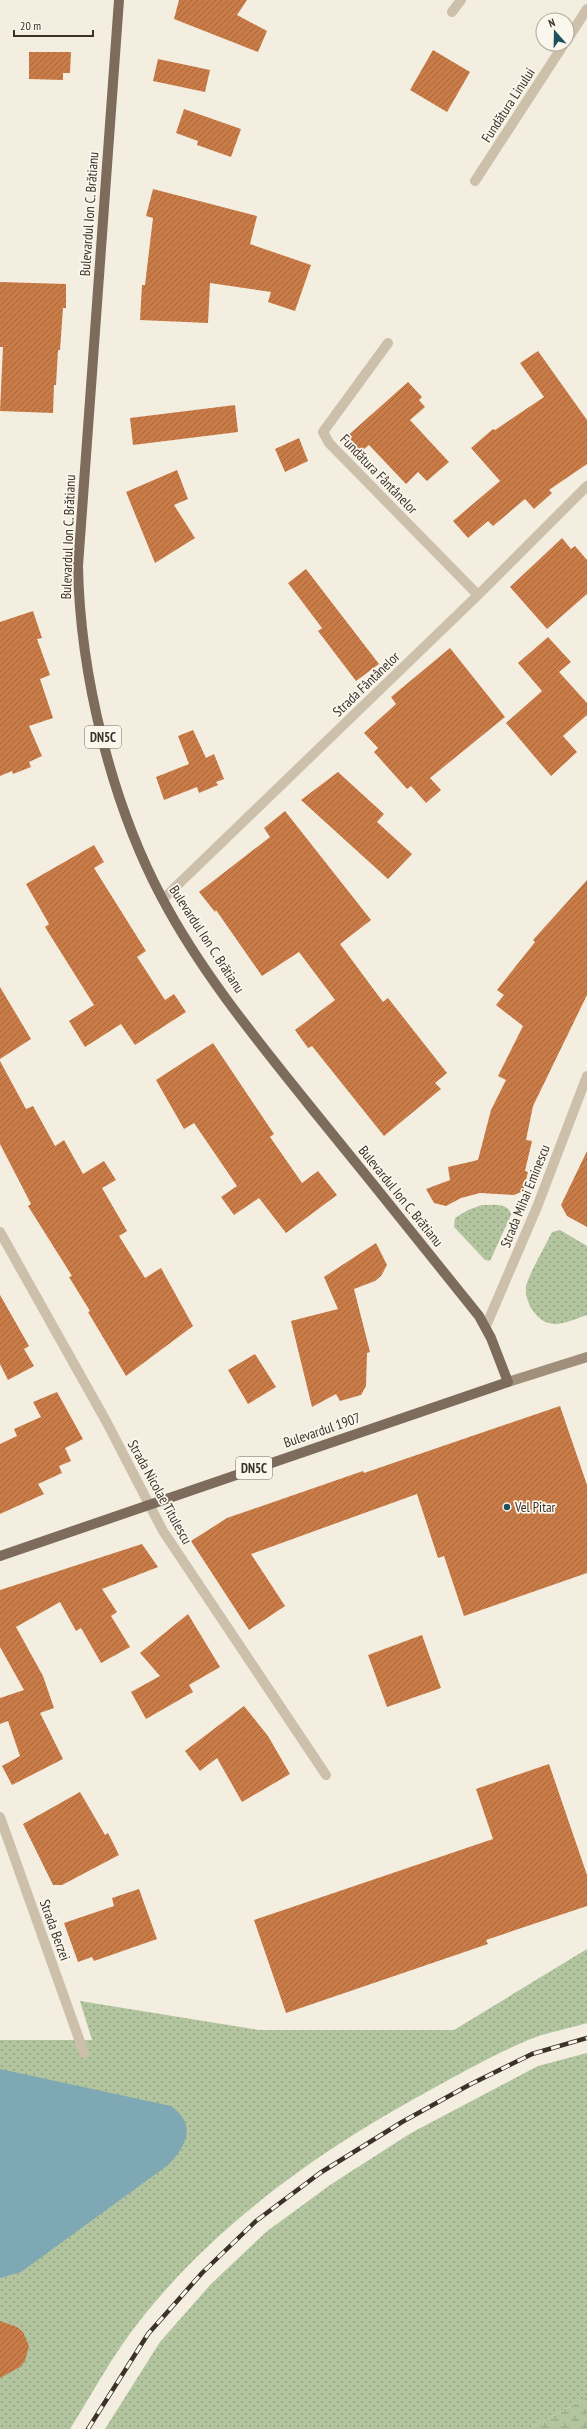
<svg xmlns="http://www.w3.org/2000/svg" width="587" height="2429" font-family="'PT Sans Narrow',sans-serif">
  <defs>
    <pattern id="grass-dots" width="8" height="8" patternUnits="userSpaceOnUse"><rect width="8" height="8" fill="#b2c59f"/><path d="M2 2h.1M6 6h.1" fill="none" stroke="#92a182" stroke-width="1.8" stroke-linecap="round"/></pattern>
    <pattern id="wetland-marsh" width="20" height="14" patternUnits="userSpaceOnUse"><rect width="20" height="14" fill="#b2c59f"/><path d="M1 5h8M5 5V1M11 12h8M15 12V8" fill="none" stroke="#92a182"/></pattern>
    <pattern id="building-hatch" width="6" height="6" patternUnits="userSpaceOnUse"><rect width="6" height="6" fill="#ca7c48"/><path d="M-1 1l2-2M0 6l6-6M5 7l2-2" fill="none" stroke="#a5663c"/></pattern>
  </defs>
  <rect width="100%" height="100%" fill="#f4eee0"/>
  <path fill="url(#grass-dots)" d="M 482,1205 C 492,1205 509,1202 511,1215 L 490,1261 L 485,1260 L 454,1227 L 455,1218 L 468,1210 Z
    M 560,1230 L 587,1246 L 587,1315 C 564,1323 547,1333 531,1308 C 528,1302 525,1295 526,1287 C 528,1275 546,1245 552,1232 Z
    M 587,1949 L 587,2023 C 568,2029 547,2032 528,2040 C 495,2054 463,2072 432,2089 C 321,2149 216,2223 138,2323 C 112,2356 92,2394 70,2429 L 0,2429 L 0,2040 L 92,2040 L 80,2001 L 259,2030 L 454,2030 Z
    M 587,2053 L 587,2397 L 529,2429 L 105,2429 L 160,2342 L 211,2284 L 266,2232 L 330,2185 L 411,2133 L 538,2066 Z"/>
  <path fill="url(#wetland-marsh)" d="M 587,2397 L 587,2429 L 529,2429 Z"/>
  <path fill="#7ea8b3" d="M 0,2069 L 171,2106 C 197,2125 187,2145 168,2165 L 21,2272 L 0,2278 Z"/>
  <path fill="url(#building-hatch)" d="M 179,0 L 247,0 L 237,15 L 267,31 L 258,52 L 174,19 Z
    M 433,50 L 470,72 L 447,112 L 410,90 Z
    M 29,52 L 71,52 L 70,73 L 63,73 L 63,80 L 29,79 Z
    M 158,59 L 210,70 L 205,92 L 153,81 Z
    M 184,109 L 241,129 L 231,157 L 197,145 L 198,141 L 176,133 Z
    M 153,189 L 257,216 L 250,244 L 311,265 L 295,311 L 268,302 L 271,292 L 210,283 L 208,323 L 140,320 L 142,285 L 145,285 L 153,218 L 146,216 Z
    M 0,282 L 66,284 L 66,308 L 63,308 L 60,350 L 58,350 L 56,385 L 54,385 L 53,413 L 0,411 L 3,347 L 0,347 Z
    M 538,351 L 587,420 L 587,464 L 549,490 L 552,493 L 534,509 L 525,499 L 493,526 L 488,521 L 468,538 L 453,521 L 500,481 L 471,448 L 493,429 L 495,430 L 544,397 L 520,363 Z
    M 408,382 L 422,397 L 419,400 L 425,407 L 410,420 L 449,462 L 427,481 L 418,472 L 406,484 L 369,445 L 358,454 L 344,439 Z
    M 235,405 L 238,432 L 133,445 L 130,418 Z
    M 299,438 L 308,461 L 285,472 L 275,449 Z
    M 177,470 L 188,499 L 174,505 L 195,538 L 155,563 L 126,492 Z
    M 562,538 L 571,549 L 575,546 L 587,560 L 587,594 L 547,629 L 510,587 Z
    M 306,569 L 379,664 L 356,681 L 318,631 L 322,628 L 288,583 Z
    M 33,611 L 42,638 L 37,639 L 50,675 L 40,679 L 53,718 L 29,726 L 42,756 L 29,762 L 31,767 L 13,774 L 12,771 L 0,776 L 0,622 Z
    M 548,637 L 571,662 L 559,672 L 587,703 L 587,715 L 563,736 L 577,752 L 551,776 L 506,723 L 542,691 L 518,663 Z
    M 450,648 L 505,717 L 430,778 L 441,790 L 426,803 L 411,786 L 407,789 L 374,752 L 378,748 L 364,733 L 396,704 L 391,697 Z
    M 193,730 L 206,758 L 214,754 L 224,779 L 216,782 L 218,785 L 199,793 L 197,787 L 164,800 L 156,777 L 189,764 L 178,736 Z
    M 338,772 L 384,814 L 377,822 L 412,854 L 388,879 L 301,800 Z
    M 285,811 L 371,920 L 340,944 L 383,1002 L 388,998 L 447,1073 L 435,1083 L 441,1089 L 384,1136 L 312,1046 L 308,1048 L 295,1030 L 335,1000 L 299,952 L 262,976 L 216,910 L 215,912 L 199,892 L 270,837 L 264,828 Z
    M 94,845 L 104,862 L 94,868 L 146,951 L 137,957 L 165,1000 L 174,994 L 186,1012 L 135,1045 L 121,1024 L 85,1047 L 69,1021 L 94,1005 L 45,927 L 49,924 L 26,884 Z
    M 587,880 L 587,995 L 533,1106 L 526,1140 L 532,1141 L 525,1171 L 528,1172 L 523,1191 L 514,1195 L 480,1193 L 461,1198 L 446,1206 L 434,1203 L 426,1189 L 450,1180 L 448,1167 L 478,1160 L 491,1110 L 506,1080 L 498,1076 L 523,1026 L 496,1005 L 504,995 L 497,990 L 535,942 L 533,940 Z
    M 0,987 L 31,1039 L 0,1059 Z
    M 213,1043 L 274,1134 L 270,1137 L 302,1183 L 318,1171 L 337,1195 L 286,1233 L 259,1198 L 234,1215 L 221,1197 L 237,1186 L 194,1123 L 184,1129 L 156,1080 Z
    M 0,1061 L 26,1109 L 33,1106 L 55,1146 L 64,1140 L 83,1174 L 104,1161 L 116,1180 L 102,1188 L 127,1231 L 119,1236 L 145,1278 L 161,1268 L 193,1326 L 126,1376 L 88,1312 L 90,1311 L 69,1277 L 72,1276 L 28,1206 L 31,1204 L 0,1144 Z
    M 587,1151 L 587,1227 L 567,1216 L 561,1205 Z
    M 376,1243 L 387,1265 L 381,1276 L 375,1281 L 354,1289 L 370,1352 L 367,1353 L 366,1386 L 361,1395 L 340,1401 L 336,1394 L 312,1407 L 291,1321 L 338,1309 L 324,1277 Z
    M 0,1295 L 29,1346 L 24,1349 L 34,1366 L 8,1380 L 0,1364 Z
    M 255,1354 L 276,1387 L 248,1404 L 228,1370 Z
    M 57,1392 L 83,1439 L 65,1448 L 71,1461 L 59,1466 L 62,1473 L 38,1484 L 44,1494 L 0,1514 L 0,1444 L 17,1436 L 14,1429 L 41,1417 L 33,1402 Z
    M 560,1406 L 587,1485 L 587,1573 L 464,1616 L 444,1556 L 438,1558 L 417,1494 L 251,1554 L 285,1606 L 249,1630 L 191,1541 L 227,1518 L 363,1471 L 364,1473 Z
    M 142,1544 L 158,1567 L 102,1589 L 117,1612 L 111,1616 L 130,1647 L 101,1663 L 81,1628 L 76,1631 L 60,1602 L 16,1627 L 43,1676 L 54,1708 L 40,1713 L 63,1759 L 12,1785 L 2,1766 L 20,1756 L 8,1721 L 0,1724 L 0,1698 L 24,1690 L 0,1647 L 0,1590 Z
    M 188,1614 L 220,1667 L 189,1685 L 193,1692 L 146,1719 L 131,1692 L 160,1676 L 140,1653 Z
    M 422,1635 L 441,1688 L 387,1707 L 368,1655 Z
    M 244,1706 L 268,1736 L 290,1774 L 242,1802 L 217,1758 L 200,1771 L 185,1751 Z
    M 549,1764 L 587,1875 L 587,1906 L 486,1940 L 488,1944 L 286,2013 L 254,1920 L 493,1839 L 476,1789 Z
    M 80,1792 L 105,1835 L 108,1833 L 119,1855 L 62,1885 L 53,1885 L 23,1824 Z
    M 139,1889 L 157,1939 L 94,1961 L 92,1957 L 78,1962 L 64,1923 L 114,1906 L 112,1898 Z
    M 0,2321 L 17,2327 L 23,2332 L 29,2346 L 25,2361 L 20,2367 L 0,2378 Z"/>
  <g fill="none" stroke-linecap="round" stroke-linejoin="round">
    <path stroke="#cdc0ab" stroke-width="10" d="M 452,12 L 461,0
      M 567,40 L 587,9
      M 475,181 L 564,44
      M 388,343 L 323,432 L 329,443 L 478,595
      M 163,899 L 478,595 L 587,486
      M 0,1232 L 106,1421 L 163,1531 L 326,1775
      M 486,1326 L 537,1207 L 587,1076
      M 0,1817 L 84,2053"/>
    <path stroke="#a18f7c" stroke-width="10" d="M 508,1382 L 587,1357"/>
    <path stroke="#7d6c5b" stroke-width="10" d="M 0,1556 L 508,1382 L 491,1338 L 479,1316 C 423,1246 366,1175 309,1105 C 257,1040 201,972 162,898 C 111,802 80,674 78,566 L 119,0"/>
    <g stroke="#3b322a" stroke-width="4.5">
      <path id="rail" d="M 88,2429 L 148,2334 L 202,2273 L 256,2221 L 320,2173 L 402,2122 L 469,2085 L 532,2054 L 587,2038"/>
    </g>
    <use href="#rail" stroke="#fbf7ed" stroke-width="3" stroke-dasharray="9" stroke-linecap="butt"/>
  </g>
  <circle fill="#1e515f" stroke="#fbf7ed" stroke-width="1.5" cx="507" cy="1507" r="4"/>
  <g text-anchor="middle" stroke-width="3.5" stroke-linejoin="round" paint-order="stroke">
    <g fill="#fbf7ed" stroke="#756d64" stroke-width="1">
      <rect x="85" y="726" width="36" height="22" rx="3"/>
      <rect x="236" y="1457" width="36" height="22" rx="3"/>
    </g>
    <g font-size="13" font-weight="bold" fill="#3b322a">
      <text x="103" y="742">DN5C</text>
      <text x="254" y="1473">DN5C</text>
    </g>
    <g font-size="14" fill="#3b322a" stroke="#fbf7ed">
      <text transform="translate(508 105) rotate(-57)" y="5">Fundătura Linului</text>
      <text transform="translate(89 214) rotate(-86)" y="5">Bulevardul Ion C. Brătianu</text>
      <text transform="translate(379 474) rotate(46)" y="5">Fundătura Fântânelor</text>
      <text transform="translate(68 537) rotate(-88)" y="5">Bulevardul Ion C. Brătianu</text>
      <text transform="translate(366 684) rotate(-44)" y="5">Strada Fântânelor</text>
      <text transform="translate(207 939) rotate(57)" y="5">Bulevardul Ion C. Brătianu</text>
      <text transform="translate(401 1196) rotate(51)" y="5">Bulevardul Ion C. Brătianu</text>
      <text transform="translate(525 1196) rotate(-68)" y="5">Strada Mihai Eminescu</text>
      <text transform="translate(322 1430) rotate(-19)" y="5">Bulevardul 1907</text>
      <text transform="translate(160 1492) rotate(61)" y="5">Strada Nicolae Titulescu</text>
      <text transform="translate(55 1930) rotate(70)" y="5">Strada Berzei</text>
    </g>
    <g font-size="14" fill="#3b322a" stroke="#fbf7ed" text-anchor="start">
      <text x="515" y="1512">Vel Pitar</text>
    </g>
  </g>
  <g transform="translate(555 32) rotate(340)"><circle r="19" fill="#fbf7ed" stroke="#aea89f"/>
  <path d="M0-3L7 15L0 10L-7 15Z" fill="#1e515f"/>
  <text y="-6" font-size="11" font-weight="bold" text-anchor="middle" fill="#3b322a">N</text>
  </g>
  <path d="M14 30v6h79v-6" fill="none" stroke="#3b322a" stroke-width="2"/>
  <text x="20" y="30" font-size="12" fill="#3b322a" stroke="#fbf7ed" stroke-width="3" paint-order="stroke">20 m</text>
</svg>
